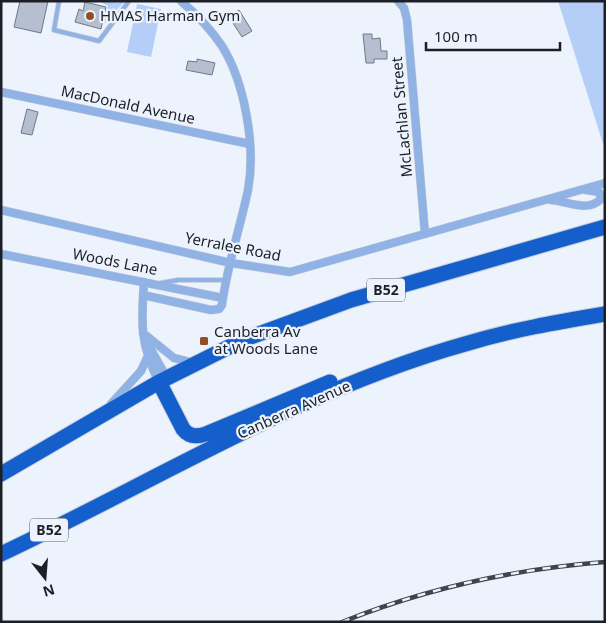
<svg xmlns="http://www.w3.org/2000/svg" width="606" height="623" font-family="'Noto Sans',sans-serif">
  <rect width="100%" height="100%" fill="#ecf3fd"/>
  <path fill="#b4cef7" d="M 99,1 L 125,1 L 104,24 L 108,6 Z
    M 558,1 L 605,1 L 605,150 Z
    M 137,4 L 161,9 L 151,57 L 127,52 Z"/>
  <path fill="#b5bfd0" stroke="#6e7886" d="M 20,1 L 48,1 L 41,33 L 14,27 Z
    M 85,2 L 106,7 L 101,29 L 75,22 L 79,9 L 83,11 Z
    M 239,10 L 252,31 L 242,37 L 229,17 Z
    M 363,34 L 372,34 L 372,39 L 380,38 L 381,51 L 387,51 L 387,59 L 374,59 L 374,63 L 366,63 Z
    M 197,59 L 215,63 L 212,75 L 186,70 L 188,61 L 197,62 Z
    M 27,109 L 38,112 L 32,135 L 21,133 Z"/>
  <g fill="none" stroke-linecap="round" stroke-linejoin="round">
    <g stroke="#c7cdd6" stroke-width="5.5">
      <path id="lane" d="M 59,1 L 54,30 L 99,41 L 129,1
        M 161,283 L 178,280 L 226,280"/>
    </g>
    <g stroke="#c7cdd6" stroke-width="9">
      <path id="street" d="M 398,1 L 404,8 L 407,20 L 425,234
        M 1,92 L 250,144
        M 551,200 C 568,201 587,213 601,199 L 599,192 L 586,190
        M 1,210 L 231,263 L 290,272 L 605,183
        M 1,254 L 223,298
        M 144,282 C 141,323 140,345 159,382
        M 143,295 L 211,310 L 219,309 L 222,305 C 227,266 240,228 248,190 C 256,147 245,83 222,46 C 210,28 196,14 181,1
        M 143,333 L 174,358 L 194,363
        M 145,339 L 167,378
        M 111,404 L 141,371 L 147,358"/>
    </g>
    <g stroke="#c7cdd6" stroke-width="17">
      <path id="highway" d="M 159,382 L 183,429 C 189,437 197,437 206,434 L 330,382
        M 1,474 L 159,382 L 245,339 L 351,300 L 605,227
        M 1,554 C 154,482 301,390 465,344 C 511,330 558,322 605,314"/>
    </g>
    <use href="#lane" stroke="#91b2e5" stroke-width="4"/>
    <use href="#street" stroke="#91b2e5" stroke-width="8"/>
    <use href="#highway" stroke="#145fcb" stroke-width="15"/>
    <g stroke="#40454b" stroke-width="4.5">
      <path id="rail" d="M 342,622 C 427,588 514,569 605,562"/>
    </g>
    <use href="#rail" stroke="#ecf3fd" stroke-width="2.5" stroke-dasharray="8" stroke-linecap="butt"/>
  </g>
  <g fill="#934e24" stroke="#ecf3fd" stroke-width="2">
    <circle cx="90" cy="16" r="5"/>
    <rect x="199" y="336" width="10" height="10" rx="2.5"/>
  </g>
  <g text-anchor="middle" stroke-width="4.5" stroke-linejoin="round" paint-order="stroke">
    <g fill="#ecf3fd" stroke="#5a5f66" stroke-width="1">
      <rect x="367" y="278.5" width="38" height="23" rx="4"/>
      <rect x="30" y="518.5" width="38" height="23" rx="4"/>
    </g>
    <g font-size="14" font-weight="bold" fill="#1c2026">
      <text x="386" y="295">B52</text>
      <text x="49" y="535">B52</text>
    </g>
    <g font-size="15" fill="#1c2026" stroke="#ecf3fd" text-anchor="start">
      <text x="100" y="21">HMAS Harman Gym</text>
      <text x="214" y="337">Canberra Av<tspan x="214" dy="17">at Woods Lane</tspan></text>
    </g>
    <g font-size="15" fill="#1c2026" stroke="#ecf3fd">
      <text transform="translate(128 105) rotate(12)" y="5">MacDonald Avenue</text>
      <text transform="translate(402 117) rotate(-95)" y="5">McLachlan Street</text>
      <text transform="translate(233 247) rotate(11)" y="5">Yerralee Road</text>
      <text transform="translate(115 262) rotate(11)" y="5">Woods Lane</text>
      <text transform="translate(294 410) rotate(-24)" y="5">Canberra Avenue</text>
    </g>
  </g>
  <rect width="606" height="623" fill="none" stroke="#1c2026" stroke-width="5"/>
  <g transform="translate(45 578) rotate(163)" stroke="#ecf3fd" stroke-width="4" paint-order="stroke">
  <path d="M0-4L9 19L0 12L-9 19Z" fill="#1c2026"/>
  <text y="-8" font-size="14" font-weight="bold" text-anchor="middle" fill="#1c2026">N</text>
  </g>
  <path d="M426 42v8h134v-8" fill="none" stroke="#1c2026" stroke-width="2.5"/>
  <text x="434" y="42" font-size="15" fill="#1c2026" stroke="#ecf3fd" stroke-width="4" paint-order="stroke">100 m</text>
</svg>
